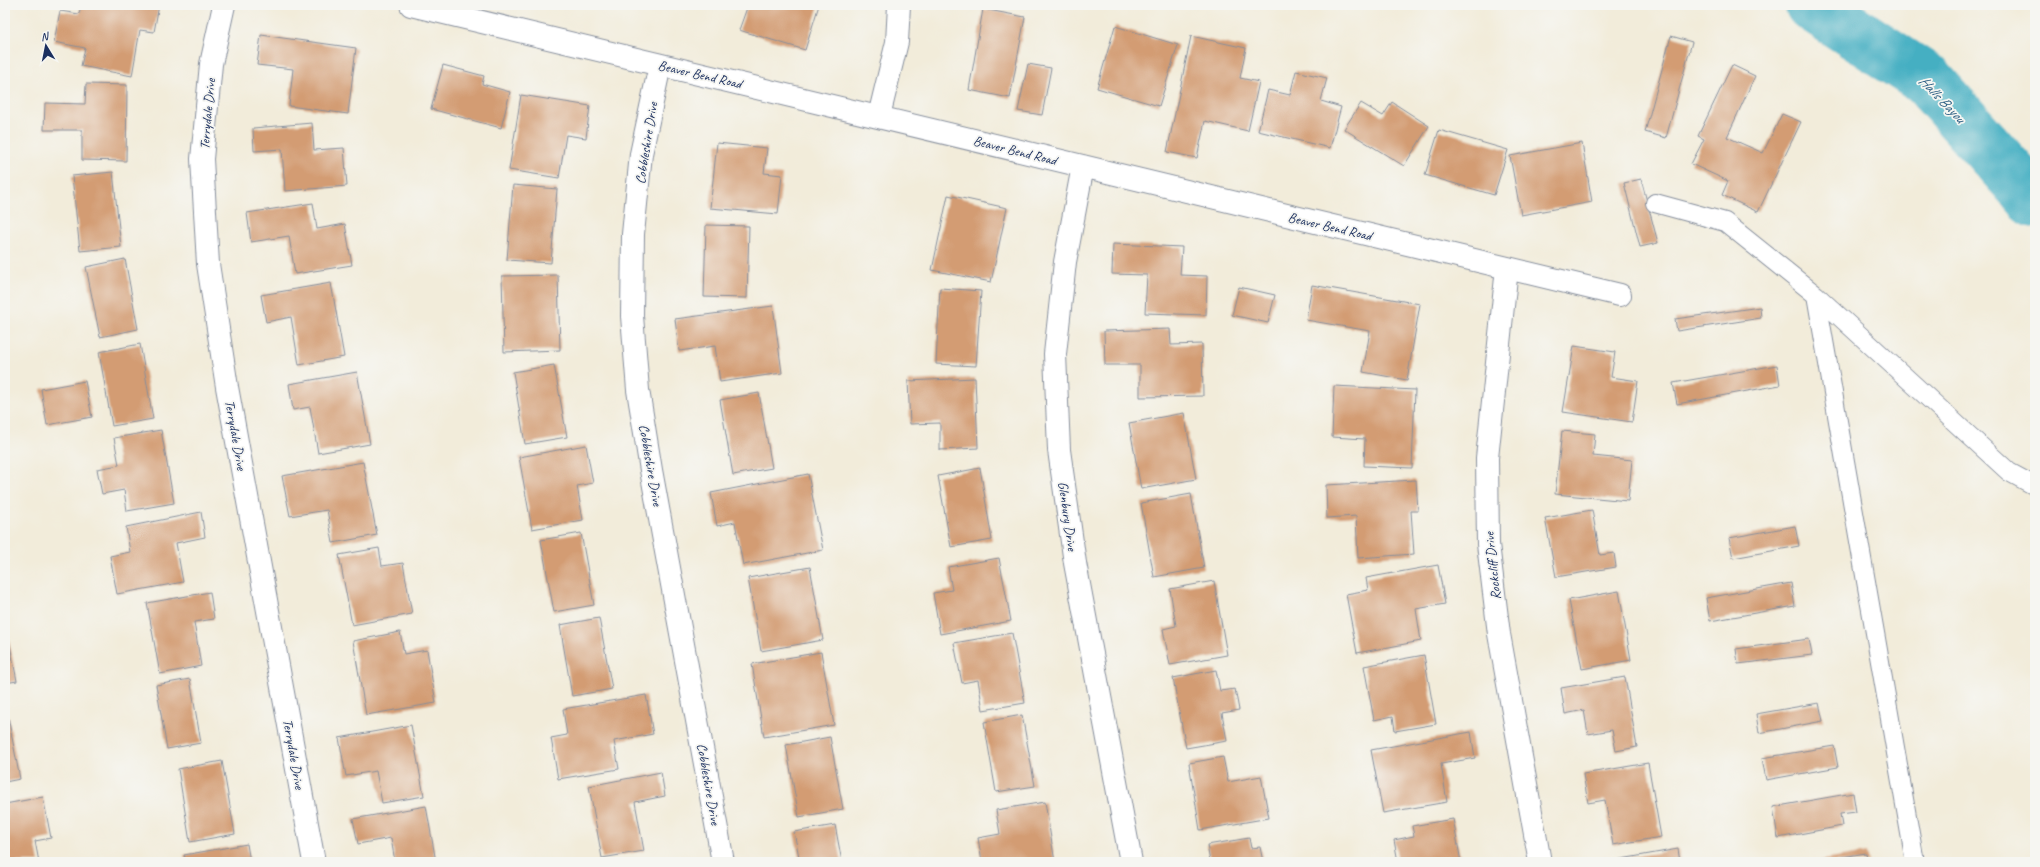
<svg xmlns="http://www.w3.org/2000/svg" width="2040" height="867" font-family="Caveat,sans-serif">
  <rect width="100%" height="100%" fill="#f6f6f2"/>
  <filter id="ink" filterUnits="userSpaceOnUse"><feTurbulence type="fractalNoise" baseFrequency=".025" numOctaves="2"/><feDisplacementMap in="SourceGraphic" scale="8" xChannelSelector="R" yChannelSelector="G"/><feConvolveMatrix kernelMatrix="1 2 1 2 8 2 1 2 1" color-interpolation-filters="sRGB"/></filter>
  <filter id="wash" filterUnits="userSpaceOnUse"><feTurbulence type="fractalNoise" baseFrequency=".012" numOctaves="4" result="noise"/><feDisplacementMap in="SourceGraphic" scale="16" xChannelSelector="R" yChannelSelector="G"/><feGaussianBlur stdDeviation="0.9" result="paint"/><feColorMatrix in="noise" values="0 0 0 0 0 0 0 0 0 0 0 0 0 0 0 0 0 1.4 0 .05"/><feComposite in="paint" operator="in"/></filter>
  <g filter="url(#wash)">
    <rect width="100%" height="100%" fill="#f2ecda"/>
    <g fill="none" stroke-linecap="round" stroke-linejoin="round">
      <path stroke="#44afc2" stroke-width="54" d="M 1812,5 L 1927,80 L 2035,201"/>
    </g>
    <g id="blocks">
      <path fill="#d39c73" d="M 81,5 L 159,5 L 154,32 L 140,30 L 132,76 L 81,66 L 85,48 L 54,42 L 60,11 L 79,14 Z
        M 748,5 L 819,5 L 805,50 L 739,30 Z
        M 983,9 L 1025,17 L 1010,98 L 969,90 Z
        M 1115,26 L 1178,45 L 1159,106 L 1097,88 Z
        M 261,35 L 356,48 L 348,114 L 289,106 L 293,69 L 257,65 Z
        M 1191,36 L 1246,48 L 1240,78 L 1259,82 L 1248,131 L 1205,121 L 1197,158 L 1167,152 Z
        M 1671,36 L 1692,42 L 1666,138 L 1645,132 Z
        M 1028,64 L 1051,68 L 1042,115 L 1018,111 Z
        M 443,65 L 484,76 L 482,84 L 510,92 L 501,128 L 431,109 Z
        M 1732,65 L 1755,76 L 1727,137 L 1763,153 L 1782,114 L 1801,122 L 1758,212 L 1722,195 L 1728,181 L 1691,164 L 1704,139 L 1698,136 Z
        M 1296,71 L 1327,78 L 1321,101 L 1341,107 L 1330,148 L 1258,131 L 1268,90 L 1290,95 Z
        M 86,84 L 127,85 L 126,161 L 82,160 L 82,130 L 44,130 L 45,103 L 85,104 Z
        M 521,95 L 590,106 L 586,138 L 566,135 L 559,178 L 509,170 Z
        M 1392,102 L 1429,126 L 1404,166 L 1344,129 L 1361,103 L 1383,116 Z
        M 312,123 L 314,150 L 344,148 L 347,186 L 285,191 L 282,149 L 254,151 L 253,128 Z
        M 1439,130 L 1508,150 L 1494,195 L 1425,175 Z
        M 717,143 L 767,148 L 764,173 L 782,175 L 778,214 L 710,208 Z
        M 1582,143 L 1592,202 L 1521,215 L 1510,156 Z
        M 113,172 L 121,247 L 80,251 L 72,176 Z
        M 1641,179 L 1658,243 L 1640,247 L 1624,183 Z
        M 513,185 L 557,189 L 551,263 L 507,260 Z
        M 948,195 L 1007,208 L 991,282 L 932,270 Z
        M 313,203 L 317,229 L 345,224 L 352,265 L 295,274 L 289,236 L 251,242 L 247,213 Z
        M 706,225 L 749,226 L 747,298 L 704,297 Z
        M 1113,244 L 1182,247 L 1180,275 L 1207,276 L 1206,315 L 1145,313 L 1147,275 L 1112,274 Z
        M 125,259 L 138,329 L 100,337 L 86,267 Z
        M 558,275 L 560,350 L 504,352 L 502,276 Z
        M 331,283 L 344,357 L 299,365 L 291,317 L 266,322 L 261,295 Z
        M 1312,285 L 1420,304 L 1407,380 L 1363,372 L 1370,331 L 1306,320 Z
        M 1239,287 L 1275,295 L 1268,323 L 1232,315 Z
        M 940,288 L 981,291 L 976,366 L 936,364 Z
        M 773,306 L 782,373 L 720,382 L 715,346 L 679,351 L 675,319 Z
        M 1760,307 L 1761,318 L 1677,331 L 1675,319 Z
        M 1170,329 L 1171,345 L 1202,344 L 1203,396 L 1140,397 L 1140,365 L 1105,365 L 1104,331 Z
        M 140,344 L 153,419 L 112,426 L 99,352 Z
        M 1574,346 L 1615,352 L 1611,377 L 1638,381 L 1632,422 L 1563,412 Z
        M 554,365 L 567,437 L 525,444 L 513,372 Z
        M 1777,365 L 1780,385 L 1677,404 L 1673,383 Z
        M 357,372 L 370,444 L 318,453 L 310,407 L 293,410 L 289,384 Z
        M 975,378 L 978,448 L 940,450 L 940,423 L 910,424 L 908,381 Z
        M 85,381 L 92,417 L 47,425 L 41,389 Z
        M 1334,386 L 1415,390 L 1412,468 L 1364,466 L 1365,439 L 1332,437 Z
        M 759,393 L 772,468 L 733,475 L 720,400 Z
        M 1184,413 L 1196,479 L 1141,489 L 1129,423 Z
        M 161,430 L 174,503 L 127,511 L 124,490 L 102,494 L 97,469 L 119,465 L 114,438 Z
        M 1562,431 L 1595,434 L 1593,456 L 1632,460 L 1628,501 L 1555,494 Z
        M 586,445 L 593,483 L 577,486 L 583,520 L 532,529 L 519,457 Z
        M 363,462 L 377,535 L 333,543 L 327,510 L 290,516 L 282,476 Z
        M 980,468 L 992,540 L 951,547 L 938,476 Z
        M 808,474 L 823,550 L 743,565 L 735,522 L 717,526 L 711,493 Z
        M 1416,480 L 1418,511 L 1411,511 L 1414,554 L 1358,558 L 1356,516 L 1327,518 L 1326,485 Z
        M 1191,494 L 1204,568 L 1154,577 L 1141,503 Z
        M 1592,510 L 1600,555 L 1614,553 L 1616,567 L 1556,577 L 1545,518 Z
        M 201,512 L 205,537 L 176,543 L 183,582 L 117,594 L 110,556 L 130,552 L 126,527 Z
        M 1795,526 L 1799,546 L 1733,558 L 1729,538 Z
        M 581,533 L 594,605 L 554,612 L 541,540 Z
        M 379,548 L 382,566 L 403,563 L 412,614 L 352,625 L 339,555 Z
        M 999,558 L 1011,621 L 940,634 L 933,593 L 952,590 L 948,567 Z
        M 1438,565 L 1445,604 L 1416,609 L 1421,641 L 1357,653 L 1346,594 L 1368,590 L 1366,578 Z
        M 810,567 L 823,640 L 761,651 L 748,578 Z
        M 1214,581 L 1227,655 L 1170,665 L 1163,629 L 1176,626 L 1170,589 Z
        M 1791,583 L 1795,606 L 1710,621 L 1706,598 Z
        M 1619,591 L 1631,660 L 1582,669 L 1569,600 Z
        M 210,592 L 214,619 L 194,622 L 201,666 L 160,674 L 147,603 Z
        M 599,618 L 612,689 L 572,696 L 560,625 Z
        M 5,620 L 17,681 L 5,683 Z
        M 400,632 L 404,654 L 427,650 L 436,703 L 366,715 L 353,641 Z
        M 1012,633 L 1025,703 L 983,710 L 978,680 L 962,683 L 954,643 Z
        M 1809,639 L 1812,655 L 1738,664 L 1736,649 Z
        M 821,652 L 834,725 L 764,737 L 752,664 Z
        M 1424,655 L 1436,724 L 1395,731 L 1393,716 L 1374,720 L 1364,666 Z
        M 1216,670 L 1220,691 L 1235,689 L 1239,710 L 1222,713 L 1227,741 L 1186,748 L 1173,678 Z
        M 1625,677 L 1637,747 L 1616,751 L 1612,730 L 1588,734 L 1584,710 L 1565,714 L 1561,688 Z
        M 190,679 L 201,743 L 167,749 L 156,685 Z
        M 646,695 L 653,734 L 614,741 L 619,769 L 558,779 L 551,738 L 567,735 L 563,709 Z
        M 5,701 L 20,779 L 5,782 Z
        M 1819,703 L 1823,721 L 1759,733 L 1756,714 Z
        M 1022,715 L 1035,786 L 996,792 L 984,722 Z
        M 411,725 L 424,796 L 382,803 L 376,771 L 346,776 L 339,738 Z
        M 1471,732 L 1475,758 L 1441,764 L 1447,802 L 1383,813 L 1371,750 Z
        M 830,737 L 843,809 L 799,817 L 786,745 Z
        M 1834,746 L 1838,767 L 1766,780 L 1762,758 Z
        M 1223,757 L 1228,782 L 1261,776 L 1269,818 L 1200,830 L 1189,763 Z
        M 222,761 L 235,834 L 190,842 L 178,769 Z
        M 1648,763 L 1661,837 L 1613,845 L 1605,800 L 1588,803 L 1583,774 Z
        M 661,772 L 665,796 L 635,802 L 644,851 L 602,858 L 589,786 Z
        M 1853,793 L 1856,812 L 1840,814 L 1842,826 L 1778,838 L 1773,807 Z
        M 43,797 L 51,838 L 35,841 L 39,862 L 5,862 L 5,804 Z
        M 1045,802 L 1055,862 L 982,862 L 978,838 L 1000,834 L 996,810 Z
        M 426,806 L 436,862 L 395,862 L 391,838 L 358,844 L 353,819 Z
        M 1453,819 L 1461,862 L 1398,862 L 1394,840 L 1414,836 L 1412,826 Z
        M 835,825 L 842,862 L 800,862 L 794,832 Z
        M 1249,838 L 1251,848 L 1260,847 L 1263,862 L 1210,862 L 1207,845 Z
        M 247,844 L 250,862 L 186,862 L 184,855 Z
        M 1678,849 L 1680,862 L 1610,862 L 1610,861 Z
        M 1866,853 L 1868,862 L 1818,862 L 1818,861 Z"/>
    </g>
  </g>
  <g filter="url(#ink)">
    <use href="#blocks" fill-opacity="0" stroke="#868e9c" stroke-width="1"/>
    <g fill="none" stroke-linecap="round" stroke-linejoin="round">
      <g stroke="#868e9c" stroke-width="20">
        <path id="service" d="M 1655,203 L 1725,222 L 1816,295 L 1915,862
          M 1816,295 L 2009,472 L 2035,486"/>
      </g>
      <g stroke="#868e9c" stroke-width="24">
        <path id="minor" d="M 224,5 L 211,64 L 202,159 L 208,264 L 227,387 L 314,862
          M 411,5 L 1620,295
          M 660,65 L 641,154 L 633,234 L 632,316 L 638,390 L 651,470 L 723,862
          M 879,116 L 897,42 L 899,5
          M 1083,166 L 1065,262 L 1055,354 L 1059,450 L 1075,563 L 1131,862
          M 1507,268 L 1487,458 L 1488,544 L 1499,634 L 1540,862"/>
      </g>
      <use href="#service" stroke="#fff" stroke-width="18"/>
      <use href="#minor" stroke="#fff" stroke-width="22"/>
    </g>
  </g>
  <g text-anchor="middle" stroke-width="3.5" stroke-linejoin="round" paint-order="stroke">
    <g font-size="14" fill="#1b2f5e" stroke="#f6f6f2">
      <text transform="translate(700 74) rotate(13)" y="5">Beaver Bend Road</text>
      <text transform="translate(207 114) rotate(-85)" y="5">Terrydale Drive</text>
      <text transform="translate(646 143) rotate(-81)" y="5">Cobbleshire Drive</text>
      <text transform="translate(1015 150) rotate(14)" y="5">Beaver Bend Road</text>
      <text transform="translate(1330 226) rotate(13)" y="5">Beaver Bend Road</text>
      <text transform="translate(236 435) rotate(80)" y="5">Terrydale Drive</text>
      <text transform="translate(651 465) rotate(80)" y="5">Cobbleshire Drive</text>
      <text transform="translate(1068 516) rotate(82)" y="5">Glenbury Drive</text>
      <text transform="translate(1492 566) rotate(-96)" y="5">Rockcliff Drive</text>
      <text transform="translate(294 754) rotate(80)" y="5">Terrydale Drive</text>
      <text transform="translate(709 784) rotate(80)" y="5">Cobbleshire Drive</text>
    </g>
    <g font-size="15" font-style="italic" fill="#295c81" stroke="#f6f6f2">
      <text transform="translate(1942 99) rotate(46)" y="5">Halls Bayou</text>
    </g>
  </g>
  <rect width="2040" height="867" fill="none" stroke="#f6f6f2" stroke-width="20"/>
  <g transform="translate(46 46) rotate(350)" stroke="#f6f6f2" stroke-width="3" paint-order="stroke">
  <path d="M0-3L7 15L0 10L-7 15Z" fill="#1b2f5e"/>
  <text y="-6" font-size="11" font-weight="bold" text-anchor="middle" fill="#1b2f5e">N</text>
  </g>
</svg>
